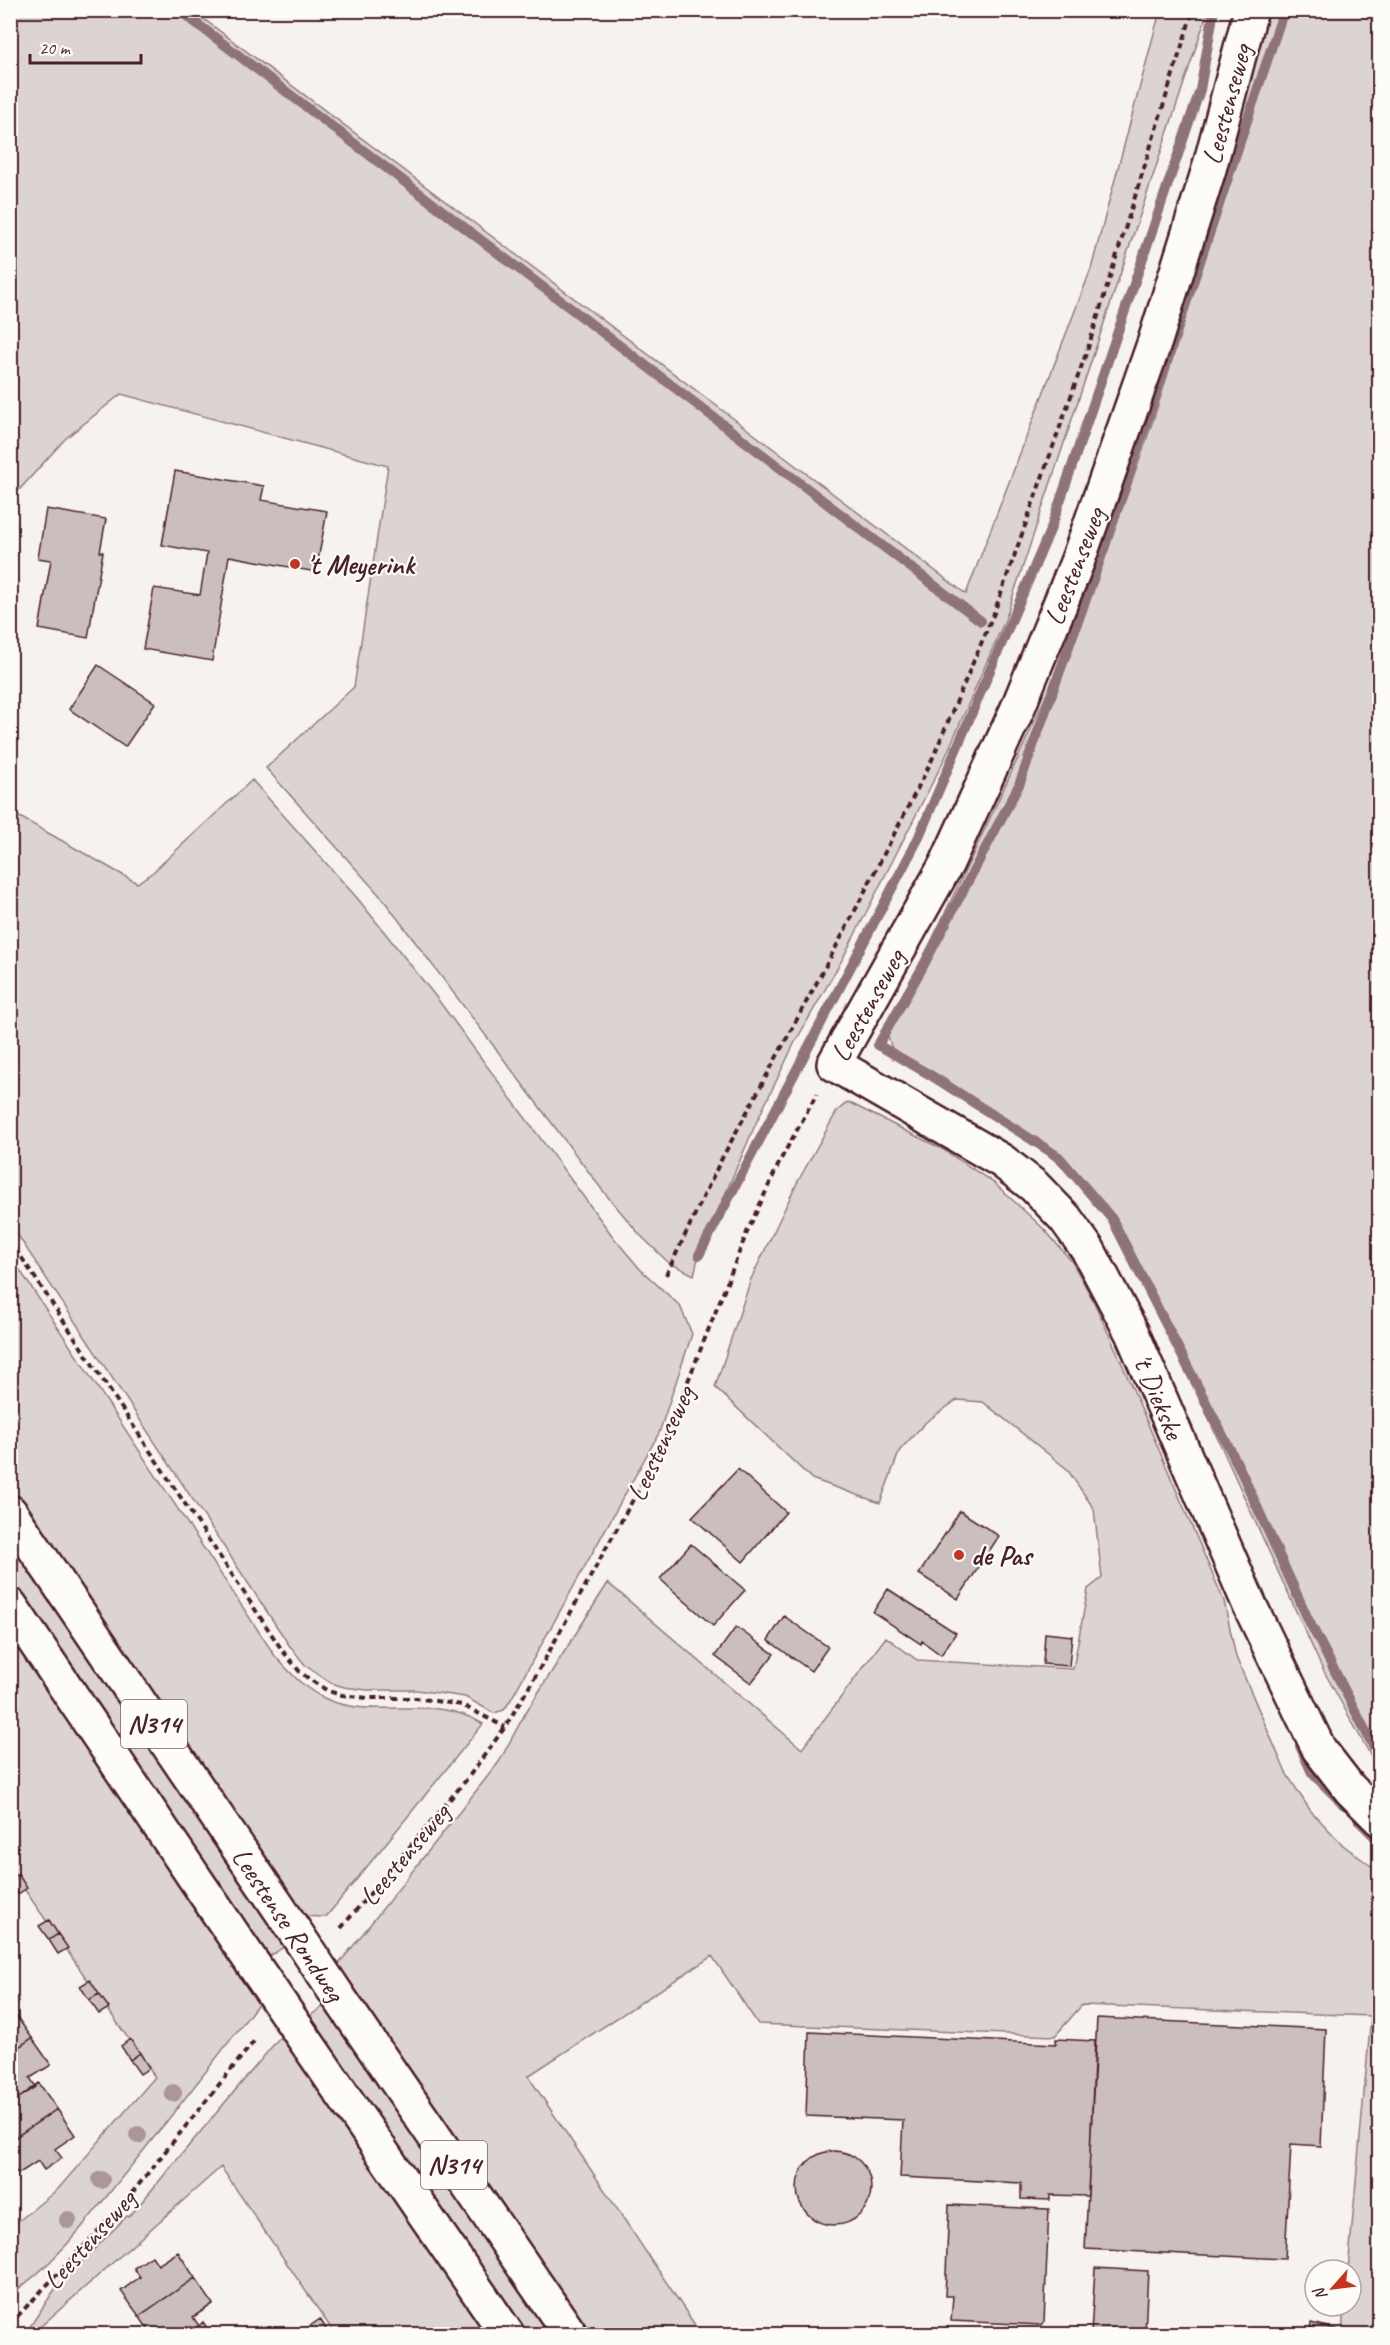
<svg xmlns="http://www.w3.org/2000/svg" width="1390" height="2345" font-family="Caveat,sans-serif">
  <rect width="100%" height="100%" fill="#f6f3ef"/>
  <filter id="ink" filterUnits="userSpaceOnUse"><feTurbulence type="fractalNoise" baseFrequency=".0167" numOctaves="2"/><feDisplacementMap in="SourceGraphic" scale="12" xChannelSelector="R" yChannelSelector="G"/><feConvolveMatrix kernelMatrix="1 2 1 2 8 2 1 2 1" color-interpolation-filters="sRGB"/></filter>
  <g filter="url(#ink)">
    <path fill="#dcd4d2" stroke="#937a7e" stroke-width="1.5" d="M 11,10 L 193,11 L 966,594 L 1091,269 L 1160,11 L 1208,11 L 1005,620 L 945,758 L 842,960 L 794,1044 L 757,1121 L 699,1254 L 694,1275 L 669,1263 L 641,1236 L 603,1191 L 382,898 L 266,768 L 354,687 L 388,466 L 121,394 L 65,439 L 11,499 Z
      M 1269,11 L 1379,11 L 1379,1764 L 1371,1756 L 1321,1666 L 1131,1248 L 1090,1191 L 1019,1130 L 941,1080 L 895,1058 L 887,1034 C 968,864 1053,694 1119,517 C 1181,352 1223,180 1269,11 Z
      M 252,780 L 358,899 L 436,997 L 614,1238 L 640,1269 L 680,1306 L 692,1334 L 659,1433 L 510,1701 L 504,1710 L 494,1713 L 465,1697 L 417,1690 L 367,1690 L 344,1687 L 331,1683 L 306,1666 L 289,1645 L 11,1225 L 11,812 L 137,883 L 153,872 Z
      M 848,1102 L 944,1150 L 994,1183 L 1045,1230 L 1072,1262 L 1092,1298 L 1117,1352 L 1224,1601 L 1236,1657 L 1286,1773 L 1310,1810 L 1343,1845 L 1379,1872 L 1379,2334 L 1342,2334 L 1344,2306 L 1351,2306 L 1351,2270 L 1348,2270 L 1371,2016 L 1082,2005 L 1055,2036 L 758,2024 L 712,1956 L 528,2076 L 701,2334 L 591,2334 L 338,1965 L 499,1762 L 526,1712 L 608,1583 L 802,1749 L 886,1637 L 917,1660 L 1073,1669 L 1088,1589 L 1102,1578 L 1094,1509 L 1067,1469 L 983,1402 L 957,1400 L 926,1422 L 900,1450 L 880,1503 L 812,1479 L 715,1387 L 751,1279 L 797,1183 L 837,1111 Z
      M 10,1255 L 275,1656 C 290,1672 303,1688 324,1698 C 373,1722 434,1692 483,1724 L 326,1917 L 297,1916 L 11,1494 Z
      M 10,1535 L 288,1944 L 264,1960 L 11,1586 Z
      M 10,1630 L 261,2000 C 216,2059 170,2118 123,2176 C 89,2218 56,2264 11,2294 L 11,2227 L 58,2189 L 155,2077 L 11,1870 Z
      M 329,2003 L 556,2334 L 522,2334 L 305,2019 Z
      M 285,2031 L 492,2334 L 335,2334 L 221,2167 L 32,2334 L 25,2334 L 55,2289 L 127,2216 L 129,2217 Z"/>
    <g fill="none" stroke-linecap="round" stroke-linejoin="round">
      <path stroke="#8e7378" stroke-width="10" d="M 179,10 L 981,621
        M 1284,10 L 1105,546 L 1019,785 L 921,970 L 878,1045 L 932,1076 L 1059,1157 L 1112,1219 L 1239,1467 L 1309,1621 L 1380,1759
        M 699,1255 L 917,841 L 1051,528 L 1200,90 L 1214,10
        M 1300,1746 L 1312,1773 L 1344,1805
        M 1359,1821 L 1380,1842"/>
    </g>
    <path fill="#cbbfbe" stroke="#4a1f2b" stroke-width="1.5" d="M 175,471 L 264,486 L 261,500 L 327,511 L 316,572 L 229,556 L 212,661 L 143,649 L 154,588 L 200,595 L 207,553 L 162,545 Z
      M 46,509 L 106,519 L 100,552 L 103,552 L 88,638 L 39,629 L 51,560 L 38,558 Z
      M 98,665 L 155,703 L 125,747 L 69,709 Z
      M 738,1469 L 786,1512 L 743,1562 L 692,1517 Z
      M 960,1511 L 999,1536 L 958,1599 L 919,1574 Z
      M 691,1544 L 745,1590 L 713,1626 L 660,1579 Z
      M 888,1589 L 956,1633 L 941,1655 L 922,1641 L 921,1644 L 873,1612 Z
      M 784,1616 L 828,1647 L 811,1671 L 768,1640 Z
      M 736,1627 L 774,1654 L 751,1683 L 715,1656 Z
      M 1045,1633 L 1072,1636 L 1069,1666 L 1043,1664 Z
      M 18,1874 L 27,1888 L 18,1894 L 10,1884 L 10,1879 Z
      M 49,1920 L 58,1934 L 49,1940 L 39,1926 Z
      M 58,1934 L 68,1948 L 58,1954 L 49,1940 Z
      M 90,1980 L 99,1994 L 89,2000 L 80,1986 Z
      M 99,1994 L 109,2008 L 99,2014 L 89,2000 Z
      M 14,2013 L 32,2038 L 10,2053 L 10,2015 Z
      M 1097,2018 L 1326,2029 L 1321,2146 L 1291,2144 L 1285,2259 L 1085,2249 Z
      M 809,2032 L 1056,2044 L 1056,2039 L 1095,2041 L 1088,2196 L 1050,2195 L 1050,2200 L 1021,2199 L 1021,2183 L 900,2177 L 903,2120 L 806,2116 Z
      M 32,2038 L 51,2065 L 30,2078 L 36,2087 L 19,2098 L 14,2089 L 10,2091 L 10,2053 Z
      M 130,2039 L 140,2053 L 130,2060 L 121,2046 Z
      M 140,2053 L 149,2068 L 140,2074 L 130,2060 Z
      M 39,2083 L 57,2109 L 10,2141 L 10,2091 L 14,2089 L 19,2098 Z
      M 57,2109 L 75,2135 L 55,2149 L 62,2158 L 44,2170 L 38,2161 L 18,2174 L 10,2163 L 10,2141 Z
      M797 2188a37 37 0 1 1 74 0a37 37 0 1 1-74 0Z
      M 949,2205 L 1049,2209 L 1044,2322 L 1042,2325 L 951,2321 L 953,2296 L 945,2296 Z
      M 178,2252 L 195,2278 L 139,2316 L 121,2291 L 140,2277 L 134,2268 L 152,2256 L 158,2265 Z
      M 1095,2268 L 1148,2271 L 1145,2334 L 1091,2334 Z
      M 195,2278 L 213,2304 L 193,2317 L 199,2326 L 186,2334 L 181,2334 L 176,2328 L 167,2334 L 151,2334 L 139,2316 Z
      M 320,2319 L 328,2332 L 324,2334 L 305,2334 L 303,2331 Z
      M 203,2322 L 211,2334 L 186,2334 L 199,2326 Z
      M 1311,2323 L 1344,2331 L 1344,2334 L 1309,2334 Z"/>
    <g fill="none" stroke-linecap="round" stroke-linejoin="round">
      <g stroke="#4a1f2b" stroke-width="38">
        <path id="minor" d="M 1251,10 L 1209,169 L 1155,341 L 1078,560 L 1017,710 L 947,863 L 834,1064 L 1002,1161 L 1034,1186 L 1065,1218 L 1088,1250 L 1132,1333 L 1250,1606 L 1319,1749 L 1350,1789 L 1380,1819"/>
      </g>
      <g stroke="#4a1f2b" stroke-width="38">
        <path id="major" d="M 10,1512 L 298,1936
          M 10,1605 L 255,1967
          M 338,1996 L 570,2334
          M 296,2027 L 507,2334"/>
      </g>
      <path stroke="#4a1f2b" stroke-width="4" stroke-dasharray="6 4.5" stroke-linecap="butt" d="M 10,1240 L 282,1650 L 300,1672 L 312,1681 L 328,1691 L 342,1695 L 367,1698 L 416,1698 L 462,1705 L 505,1727
        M 666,1275 L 720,1162 L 844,932 L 931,762 L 994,613 L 1088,348 L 1193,10
        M 341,1928 L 467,1779 L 505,1727 L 535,1677 L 661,1449 L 748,1230 L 782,1157 L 817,1094
        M 10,2324 L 119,2209 L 255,2040"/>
      <use href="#minor" stroke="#fdfcf7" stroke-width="33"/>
      <use href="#major" stroke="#fdfcf7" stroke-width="33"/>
      <g stroke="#4a1f2b" stroke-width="38" stroke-linecap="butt">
        <path id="major-bridge" d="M 298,1936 L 338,1996
          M 255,1967 L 296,2027"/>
      </g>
      <use href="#major-bridge" stroke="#fdfcf7" stroke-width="33"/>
    </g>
    <g fill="#ab979a">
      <circle cx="173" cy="2093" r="9"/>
      <circle cx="138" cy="2135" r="9"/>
      <circle cx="101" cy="2180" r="9"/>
      <circle cx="68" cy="2220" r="9"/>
    </g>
  </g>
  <g fill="#c8321e" stroke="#fdfcf7" stroke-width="2">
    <circle cx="295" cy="564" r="6"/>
    <circle cx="959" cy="1555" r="6"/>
  </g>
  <g text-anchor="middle" stroke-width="4.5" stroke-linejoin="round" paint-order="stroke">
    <g fill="#fdfcf7" stroke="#806168" stroke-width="1.5">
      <rect x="121" y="1700" width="66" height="48" rx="4.5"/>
      <rect x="421" y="2141" width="66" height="48" rx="4.5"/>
    </g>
    <g font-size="27" font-weight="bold" fill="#4a1f2b">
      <text x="154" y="1733">N314</text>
      <text x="454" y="2174">N314</text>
    </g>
    <g font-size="28" fill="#4a1f2b" stroke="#fdfcf7">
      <text transform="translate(1226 104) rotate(-75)" y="10">Leestenseweg</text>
      <text transform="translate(1074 566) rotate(-69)" y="10">Leestenseweg</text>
      <text transform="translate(867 1005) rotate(-61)" y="10">Leestenseweg</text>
      <text transform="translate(1159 1396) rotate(67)" y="10">'t Diekske</text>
      <text transform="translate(660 1443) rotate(-65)" y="10">Leestenseweg</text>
      <text transform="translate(404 1854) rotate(-50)" y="10">Leestenseweg</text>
      <text transform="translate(289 1924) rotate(56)" y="10">Leestense Rondweg</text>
      <text transform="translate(89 2239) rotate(-48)" y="10">Leestenseweg</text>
    </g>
    <g font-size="28" font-weight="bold" fill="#4a1f2b" stroke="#fdfcf7" text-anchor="start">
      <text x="307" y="574">'t Meyerink</text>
      <text x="971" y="1565">de Pas</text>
    </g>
  </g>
  <rect width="1390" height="2345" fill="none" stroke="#fdfcf7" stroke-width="36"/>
  <rect x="18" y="18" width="1354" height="2309" fill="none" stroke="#4a1f2b" stroke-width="2" filter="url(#ink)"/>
  <g transform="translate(1333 2288) rotate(242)"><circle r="28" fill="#fdfcf7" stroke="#b5a4a5" stroke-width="1.5"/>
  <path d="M0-4.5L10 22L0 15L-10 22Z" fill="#c8321e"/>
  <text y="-9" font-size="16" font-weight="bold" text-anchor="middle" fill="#4a1f2b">N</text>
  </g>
  <path d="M30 54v9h111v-9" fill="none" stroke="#4a1f2b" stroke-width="3"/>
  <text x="39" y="54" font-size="18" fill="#4a1f2b" stroke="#fdfcf7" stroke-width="4.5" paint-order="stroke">20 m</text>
</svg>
